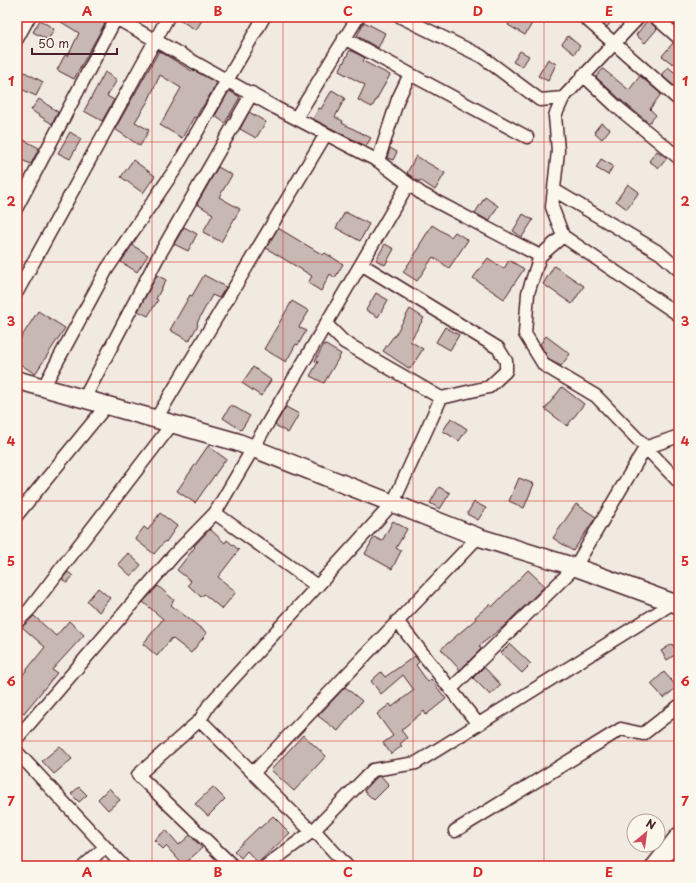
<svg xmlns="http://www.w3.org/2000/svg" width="696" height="883" font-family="'Playpen Sans',sans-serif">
  <rect width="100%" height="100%" fill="#f0eae0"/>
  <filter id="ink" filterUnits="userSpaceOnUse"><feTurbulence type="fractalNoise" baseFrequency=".025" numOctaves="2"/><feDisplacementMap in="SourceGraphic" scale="8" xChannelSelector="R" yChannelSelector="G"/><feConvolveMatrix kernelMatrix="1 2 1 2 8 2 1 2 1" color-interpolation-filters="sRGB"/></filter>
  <g filter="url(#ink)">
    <path fill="#c8b8b3" stroke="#4a1f2b" d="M 53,17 L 94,17 L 105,23 L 74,79 L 57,70 L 65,55 L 68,56 L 79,33 Z
      M 175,17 L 204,17 L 196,30 Z
      M 512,17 L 536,17 L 525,35 L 508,25 Z
      M 595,17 L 615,17 L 607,27 Z
      M 40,20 L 54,29 L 48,40 L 33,32 Z
      M 648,20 L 657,29 L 645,43 L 636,35 Z
      M 364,22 L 385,33 L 378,48 L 357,36 Z
      M 568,36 L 580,46 L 574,54 L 562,44 Z
      M 673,43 L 679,47 L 679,57 L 673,64 L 662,56 Z
      M 350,50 L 365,58 L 363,61 L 390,75 L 372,107 L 358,100 L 365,85 L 339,71 Z
      M 159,51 L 192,71 L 193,70 L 217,83 L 202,108 L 201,108 L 196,118 L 194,117 L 182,138 L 160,125 L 181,88 L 160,75 L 148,101 L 135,122 L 149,130 L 140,146 L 115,129 Z
      M 520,51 L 529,56 L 522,67 L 513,62 Z
      M 548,59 L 556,64 L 548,81 L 538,76 Z
      M 668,67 L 679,76 L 679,90 L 661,75 Z
      M 17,68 L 43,82 L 36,96 L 17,87 Z
      M 603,69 L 629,90 L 640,76 L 661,94 L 650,109 L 656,115 L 649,123 L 622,101 L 596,77 Z
      M 105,72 L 117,80 L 107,96 L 114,100 L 102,121 L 84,111 Z
      M 332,90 L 345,98 L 335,117 L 343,121 L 342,123 L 371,138 L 366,146 L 313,119 L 319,108 L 321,109 Z
      M 229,91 L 240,97 L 225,123 L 215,116 Z
      M 39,99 L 58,112 L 52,124 L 31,110 Z
      M 249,112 L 266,122 L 256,138 L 240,129 Z
      M 601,123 L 610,129 L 602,139 L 594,132 Z
      M 70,132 L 81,139 L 70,159 L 58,153 Z
      M 20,138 L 39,148 L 31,164 L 17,158 L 17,144 Z
      M 390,148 L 397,152 L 393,160 L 387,158 Z
      M 657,151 L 667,158 L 659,168 L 649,161 Z
      M 416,156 L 445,173 L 435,190 L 420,180 L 419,182 L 407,173 Z
      M 601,159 L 613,166 L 608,175 L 596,168 Z
      M 133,160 L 155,176 L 143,193 L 121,177 Z
      M 218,167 L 232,175 L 219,197 L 240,209 L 221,242 L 203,232 L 213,214 L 197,204 Z
      M 628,184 L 639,192 L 627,209 L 616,201 Z
      M 485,197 L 498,206 L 489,221 L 475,213 Z
      M 345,212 L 369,224 L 360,241 L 336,228 Z
      M 523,214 L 533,220 L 522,237 L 513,231 Z
      M 432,225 L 451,237 L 455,232 L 468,240 L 449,268 L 433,257 L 417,281 L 403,272 L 420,247 L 419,246 Z
      M 184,227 L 197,234 L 188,251 L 174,244 Z
      M 278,228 L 323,255 L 325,253 L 343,264 L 335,278 L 330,274 L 321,291 L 308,283 L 312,276 L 266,248 Z
      M 385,244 L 394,249 L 385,265 L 376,260 Z
      M 132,245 L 148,255 L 137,272 L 121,262 Z
      M 488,258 L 504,269 L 509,260 L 524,269 L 504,299 L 473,278 Z
      M 554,266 L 584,286 L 572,304 L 543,284 Z
      M 157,275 L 166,280 L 156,299 L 158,300 L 148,316 L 138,311 Z
      M 204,275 L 226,287 L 219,298 L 212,295 L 197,323 L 198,325 L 189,341 L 170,330 L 190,295 L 192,296 Z
      M 376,293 L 388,300 L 378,317 L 366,310 Z
      M 292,301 L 309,311 L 299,327 L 306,331 L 298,345 L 296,344 L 286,362 L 264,349 Z
      M 410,309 L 424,318 L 410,341 L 423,349 L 410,369 L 383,351 L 393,337 L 394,337 Z
      M 38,311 L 65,328 L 35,374 L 17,362 L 17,344 Z
      M 445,327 L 459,335 L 450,350 L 436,342 Z
      M 546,336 L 570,354 L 561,366 L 549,360 L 540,344 Z
      M 324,344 L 341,354 L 324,383 L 310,376 L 318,362 L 315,361 Z
      M 253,367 L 271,380 L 261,396 L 242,383 Z
      M 562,387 L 584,404 L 567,426 L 545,409 Z
      M 231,405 L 250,416 L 241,430 L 223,418 Z
      M 286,407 L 299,414 L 288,433 L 275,425 Z
      M 451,418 L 467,429 L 459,441 L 443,431 Z
      M 208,446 L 226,459 L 195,503 L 177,491 Z
      M 519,478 L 534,484 L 524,508 L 509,501 Z
      M 439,487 L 450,493 L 440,509 L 430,503 Z
      M 474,502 L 486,508 L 478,520 L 467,514 Z
      M 576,504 L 596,517 L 573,551 L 553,538 Z
      M 160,513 L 177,526 L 166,542 L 165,541 L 154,554 L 135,539 L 144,527 L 148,530 Z
      M 393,521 L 407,529 L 396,548 L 401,551 L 392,569 L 365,554 L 374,537 L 382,541 Z
      M 210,529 L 225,543 L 227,540 L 239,550 L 218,577 L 236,592 L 222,609 L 204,594 L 201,597 L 188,585 L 191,581 L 177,570 L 195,547 L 194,546 Z
      M 128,553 L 141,565 L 131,576 L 118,564 Z
      M 528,570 L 545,586 L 503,627 L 479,646 L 481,649 L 460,670 L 441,649 L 476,619 L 475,617 L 490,604 L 492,607 Z
      M 68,572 L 73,576 L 67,583 L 62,579 Z
      M 158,586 L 174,600 L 171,605 L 207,633 L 191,653 L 172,638 L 157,656 L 143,644 L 163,619 L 143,602 Z
      M 98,588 L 110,598 L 99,612 L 87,601 Z
      M 34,616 L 56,636 L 69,621 L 84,635 L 52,670 L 57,673 L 24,713 L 17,708 L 17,682 L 45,647 L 22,627 Z
      M 510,644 L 531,664 L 522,673 L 501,653 Z
      M 672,644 L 678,653 L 667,660 L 661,651 Z
      M 415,656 L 419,662 L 416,665 L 428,682 L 431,679 L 446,699 L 426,715 L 424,711 L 401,730 L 407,738 L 400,744 L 402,746 L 391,754 L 383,743 L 393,736 L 377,714 L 390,704 L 392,707 L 414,690 L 403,675 L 381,694 L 371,681 L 381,672 L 385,677 Z
      M 484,667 L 501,685 L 490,695 L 473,678 Z
      M 664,672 L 677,687 L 664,698 L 651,684 Z
      M 345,687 L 362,701 L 338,731 L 318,716 Z
      M 303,735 L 326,756 L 294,791 L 271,770 Z
      M 60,746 L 72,759 L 54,774 L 42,761 Z
      M 381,776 L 389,785 L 374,800 L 364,791 L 377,777 Z
      M 79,787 L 87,795 L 79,802 L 71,794 Z
      M 213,787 L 225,799 L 208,816 L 195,804 Z
      M 109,788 L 120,800 L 108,810 L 98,799 Z
      M 273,816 L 290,833 L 258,863 L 247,851 L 241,858 L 234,851 L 259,827 L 260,828 Z
      M 166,830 L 179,845 L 190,835 L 202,848 L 183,865 L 166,846 L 163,849 L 154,840 Z"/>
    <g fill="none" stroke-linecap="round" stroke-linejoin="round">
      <g stroke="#4a1f2b" stroke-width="15">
        <path id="street" d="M 114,17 L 276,108 L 378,161 L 422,194 L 540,256 L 528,293 L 525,334 L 544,365 L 596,396 L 679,482
          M 401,17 L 481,56 L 540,100 L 563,98
          M 584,17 L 679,100
          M 655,17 L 679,38
          M 344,38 L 410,74 L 398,99 L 378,161
          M 17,39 L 29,17
          M 410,74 L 527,137
          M 583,75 L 617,107 L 679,158
          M 296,118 L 358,17
          M 554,190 L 660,253 L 679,270
          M 17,207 L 116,18
          M 563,236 L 679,315
          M 540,256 L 563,236 L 552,207 L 558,151 L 555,116 L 563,98 L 639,17
          M 17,292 L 168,17
          M 326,324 L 344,342 L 441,398 L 489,387 L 506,371 L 506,361 L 498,348 L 361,264
          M 43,388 L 107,269 L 176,168 L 264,17
          M 84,399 L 157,259 L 252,93
          M 156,419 L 326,134
          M 215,513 L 317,586
          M 17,515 L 107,405
          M 397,621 L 478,724
          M 17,622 L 30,609 L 172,424
          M 451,689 L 575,567 L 645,448 L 679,436
          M 200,720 L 312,832
          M 17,738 L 174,555 L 215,513 L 408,184
          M 17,752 L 123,866
          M 254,772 L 478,537
          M 314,830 L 347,866
          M 455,831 L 621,729 L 643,734 L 679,706
          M 84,866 L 105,847
          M 233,866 L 138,775 L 200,720 L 209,705 L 393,503 L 441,398
          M 266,866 L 314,830 L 373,770 L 416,763 L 673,603"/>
      </g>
      <g stroke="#4a1f2b" stroke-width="20">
        <path id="secondary" d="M 17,380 L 237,442 L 478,537 L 575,567 L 679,605
          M 655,866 L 679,836"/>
      </g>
      <use href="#street" stroke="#fbf7ec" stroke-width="12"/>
      <use href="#secondary" stroke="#fbf7ec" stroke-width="17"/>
    </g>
  </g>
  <path fill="none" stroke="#d62828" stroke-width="1" stroke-opacity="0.55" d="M 152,17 L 152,866M 283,17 L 283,866M 413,17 L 413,866M 544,17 L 544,866M 17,142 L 679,142M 17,262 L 679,262M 17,382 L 679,382M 17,501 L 679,501M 17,621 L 679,621M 17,741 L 679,741"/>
  <rect width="696" height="883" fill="none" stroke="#fbf7ec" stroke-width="44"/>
  <g transform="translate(646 833) rotate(29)"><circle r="19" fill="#fbf7ec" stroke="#b4a19f"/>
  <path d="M0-3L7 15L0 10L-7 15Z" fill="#d1495b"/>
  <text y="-6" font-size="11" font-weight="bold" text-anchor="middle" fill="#4a1f2b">N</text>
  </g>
  <path d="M32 48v6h85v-6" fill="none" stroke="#4a1f2b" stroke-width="2"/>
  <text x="38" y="48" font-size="12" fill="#4a1f2b" stroke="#fbf7ec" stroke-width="3" paint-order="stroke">50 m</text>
  <rect x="22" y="22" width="652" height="839" fill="none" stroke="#d62828" stroke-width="1.5"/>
  <g font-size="13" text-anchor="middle" font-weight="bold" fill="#d62828">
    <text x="87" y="16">A</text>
    <text x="218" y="16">B</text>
    <text x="348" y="16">C</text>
    <text x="478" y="16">D</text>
    <text x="609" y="16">E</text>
    <text x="11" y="86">1</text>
    <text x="685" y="86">1</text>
    <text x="11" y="206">2</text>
    <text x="685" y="206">2</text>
    <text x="11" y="326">3</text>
    <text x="685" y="326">3</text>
    <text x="11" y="446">4</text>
    <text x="685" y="446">4</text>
    <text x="11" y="566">5</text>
    <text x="685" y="566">5</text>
    <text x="11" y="686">6</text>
    <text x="685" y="686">6</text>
    <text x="11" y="806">7</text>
    <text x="685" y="806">7</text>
    <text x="87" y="877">A</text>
    <text x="218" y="877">B</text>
    <text x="348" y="877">C</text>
    <text x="478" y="877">D</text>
    <text x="609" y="877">E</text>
  </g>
</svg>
